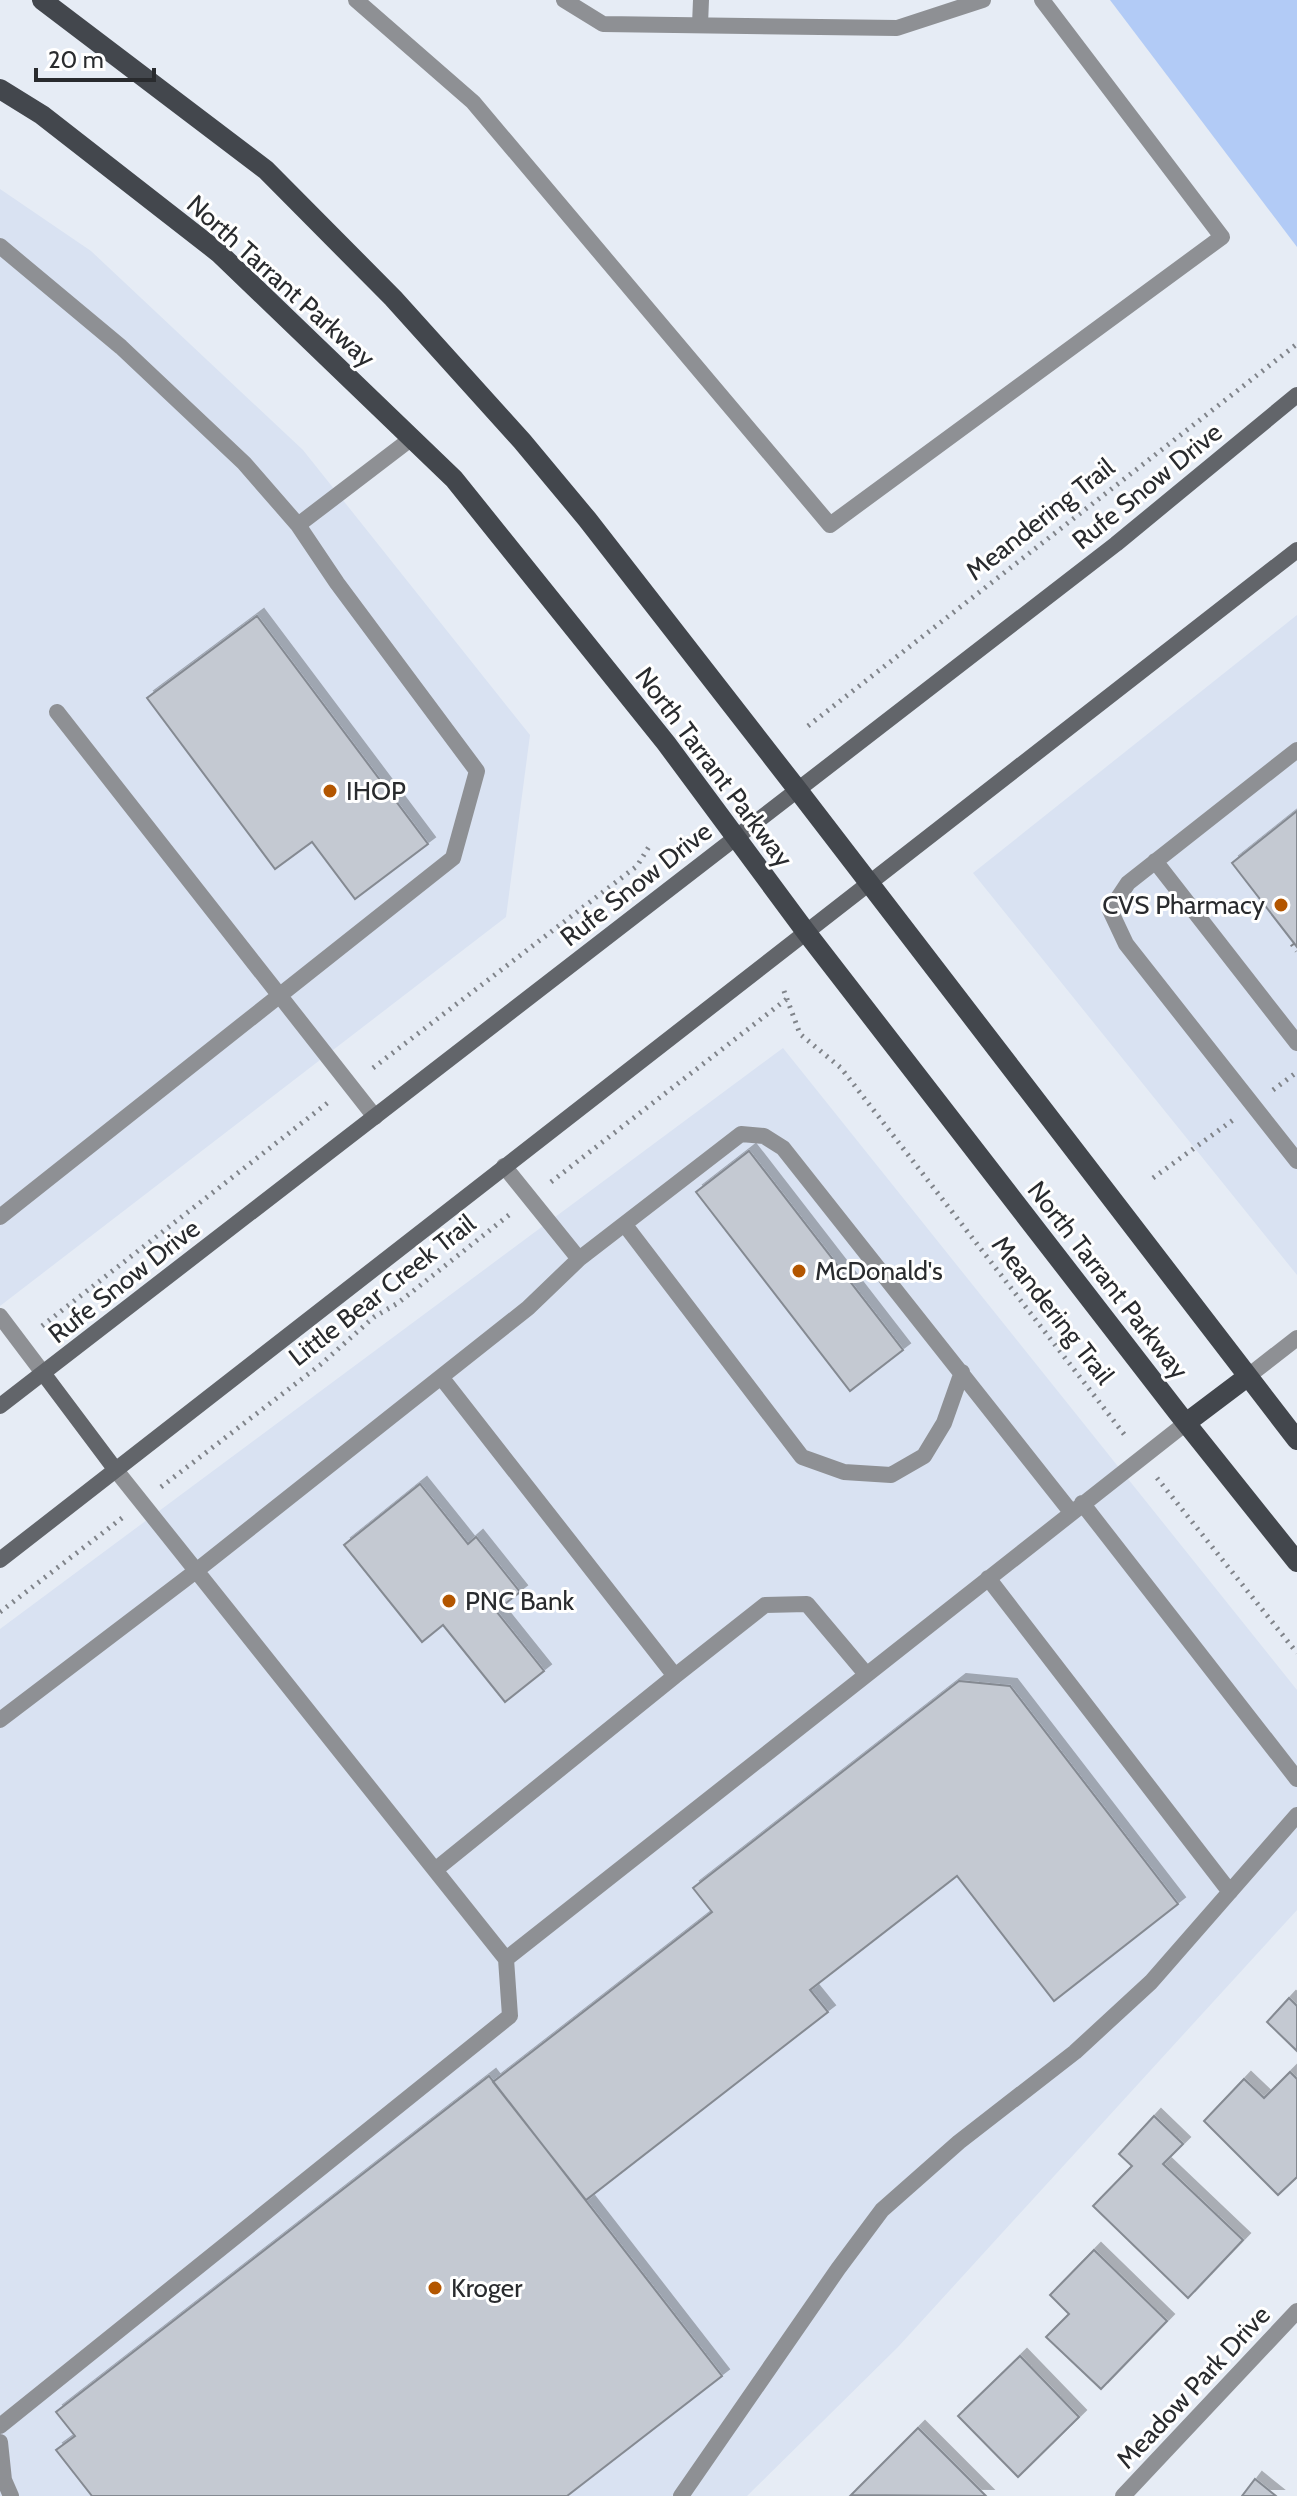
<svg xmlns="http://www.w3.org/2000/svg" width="1297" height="2496" font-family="Cabin,sans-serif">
  <defs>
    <filter id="shadow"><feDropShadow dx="7" dy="-7" stdDeviation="0" flood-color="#0004"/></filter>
  </defs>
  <rect width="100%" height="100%" fill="#e6ecf5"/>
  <path fill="#d9e2f2" d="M 0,189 L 91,251 L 303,450 L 530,735 L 506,917 L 0,1306 Z
    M 1297,615 L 1297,1275 L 973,873 Z
    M 783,1048 L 1297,1690 L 1297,1910 L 898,2347 L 747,2496 L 0,2496 L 0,1629 Z"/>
  <path fill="#b2cbf6" d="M 1110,0 L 1297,0 L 1297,247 Z"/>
  <path fill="#c4c9d2" stroke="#858a92" stroke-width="2" filter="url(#shadow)" d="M 257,616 L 428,844 L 355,899 L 312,842 L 275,869 L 147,698 Z
    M 1297,811 L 1297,947 L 1232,863 Z
    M 749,1151 L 903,1350 L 850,1391 L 696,1192 Z
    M 420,1484 L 468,1544 L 476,1537 L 520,1592 L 496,1611 L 544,1671 L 505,1702 L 443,1625 L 422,1642 L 344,1545 Z
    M 959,1681 L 1010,1686 L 1178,1904 L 1054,2001 L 957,1876 L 810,1990 L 828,2012 L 586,2200 L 493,2082 L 712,1912 L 693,1888 Z
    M 1289,1998 L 1297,2006 L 1297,2051 L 1267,2022 Z
    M 1290,2072 L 1297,2079 L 1297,2177 L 1278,2195 L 1204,2121 L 1244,2079 L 1264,2098 Z
    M 489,2076 L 722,2376 L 567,2496 L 92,2496 L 56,2450 L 75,2436 L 56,2412 Z
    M 1154,2116 L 1183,2144 L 1163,2164 L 1243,2240 L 1188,2298 L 1093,2206 L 1132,2166 L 1119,2154 Z
    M 1094,2250 L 1167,2321 L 1101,2389 L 1046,2337 L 1069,2314 L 1050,2295 Z
    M 1020,2356 L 1079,2417 L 1018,2477 L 958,2416 Z
    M 918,2428 L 986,2496 L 851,2495 Z
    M 1255,2479 L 1276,2496 L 1242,2496 Z"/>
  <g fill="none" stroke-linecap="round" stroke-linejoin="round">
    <path stroke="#80848a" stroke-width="5" stroke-dasharray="2 6" stroke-linecap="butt" d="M 808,726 L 1297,344
      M 1292,944 L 1297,951
      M 784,991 L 800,1034 L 841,1068 L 1127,1438
      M 373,1068 L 637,866 L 650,845
      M 1273,1090 L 1297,1072
      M 1153,1178 L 1233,1120
      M 551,1182 L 788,998
      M 42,1326 L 330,1101
      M 1157,1478 L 1297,1653
      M 161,1487 L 320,1365 L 374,1317 L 398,1303 L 509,1215
      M 0,1612 L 122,1518"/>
    <path stroke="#8e9094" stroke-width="16" d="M 356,0 L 473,102 L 830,525 L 1222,237 L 1042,0
      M 564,0 L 603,24 L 897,28 L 983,0
      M 700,25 L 701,0
      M 0,246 L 121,347 L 244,463 L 298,525 L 337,583 L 477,771 L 453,858 L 0,1217
      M 298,525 L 412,438
      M 57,712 L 375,1117
      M 1297,750 L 1128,883 L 1110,910 L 1126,944 L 1297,1161
      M 1155,861 L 1297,1043
      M 504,1166 L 579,1259 L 741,1134 L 764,1136 L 783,1148 L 1071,1512
      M 625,1225 L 802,1457 L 844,1472 L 891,1475 L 924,1456 L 944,1423 L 962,1372
      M 0,1316 L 43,1373
      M 441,1377 L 675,1676 L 765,1605 L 807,1604 L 866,1674
      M 1247,1377 L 1297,1338
      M 1082,1503 L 1297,1779
      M 988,1578 L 1230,1892
      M 0,1720 L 196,1571 L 528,1308 L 579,1259
      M 435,1870 L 675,1676
      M 506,1959 L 1186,1423
      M 0,2426 L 510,2016 L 506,1959 L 115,1469
      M 0,2442 L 4,2480 L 11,2496
      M 681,2496 L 838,2269 L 882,2210 L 959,2142 L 1075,2052 L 1151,1982 L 1297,1815"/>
    <path stroke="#8e9094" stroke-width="16" d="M 1123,2496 L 1297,2311"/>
    <path stroke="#62656a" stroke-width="16" d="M 43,1373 L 115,1469
      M 0,1406 L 1116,544 L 1297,395
      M 0,1560 L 1297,550"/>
    <path stroke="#43474d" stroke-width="20" d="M 42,0 L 266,170 L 393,298 L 522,441 L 587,519 L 797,789 L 1297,1440
      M 0,89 L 42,115 L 219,253 L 454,479 L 666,743 L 806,932 L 1178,1413 L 1297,1562
      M 1186,1423 L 1247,1377"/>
  </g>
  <g fill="#b35600" stroke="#fff" stroke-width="3">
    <circle cx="330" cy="791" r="8"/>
    <circle cx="1281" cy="905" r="8"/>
    <circle cx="799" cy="1271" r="8"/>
    <circle cx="449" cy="1601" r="8"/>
    <circle cx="435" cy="2288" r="8"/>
  </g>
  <g text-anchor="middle" stroke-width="6" stroke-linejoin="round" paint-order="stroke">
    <g font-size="26" fill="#292b2e" stroke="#fff">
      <text transform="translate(281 281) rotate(42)" y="9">North Tarrant Parkway</text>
      <text transform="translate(1147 486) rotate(-39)" y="9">Rufe Snow Drive</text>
      <text transform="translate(1040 519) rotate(-38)" y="9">Meandering Trail</text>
      <text transform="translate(714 767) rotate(53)" y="9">North Tarrant Parkway</text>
      <text transform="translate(636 884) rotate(-38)" y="9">Rufe Snow Drive</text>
      <text transform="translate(1108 1280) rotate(52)" y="9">North Tarrant Parkway</text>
      <text transform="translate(124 1281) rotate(-38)" y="9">Rufe Snow Drive</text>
      <text transform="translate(382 1290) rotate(-38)" y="9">Little Bear Creek Trail</text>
      <text transform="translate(1053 1310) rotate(52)" y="9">Meandering Trail</text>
      <text transform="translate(1193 2387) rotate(-47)" y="9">Meadow Park Drive</text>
    </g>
    <g font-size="26" fill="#292b2e" stroke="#fff" text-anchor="start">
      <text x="346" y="800">IHOP</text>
      <text x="1265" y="914" text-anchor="end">CVS Pharmacy</text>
      <text x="815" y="1280">McDonald's</text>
      <text x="465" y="1610">PNC Bank</text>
      <text x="451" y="2297">Kroger</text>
    </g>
  </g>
  <path d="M36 68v12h118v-12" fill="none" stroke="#292b2e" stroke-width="4"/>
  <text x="48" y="68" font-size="24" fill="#292b2e" stroke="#ffffff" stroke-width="6" paint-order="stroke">20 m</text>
</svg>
